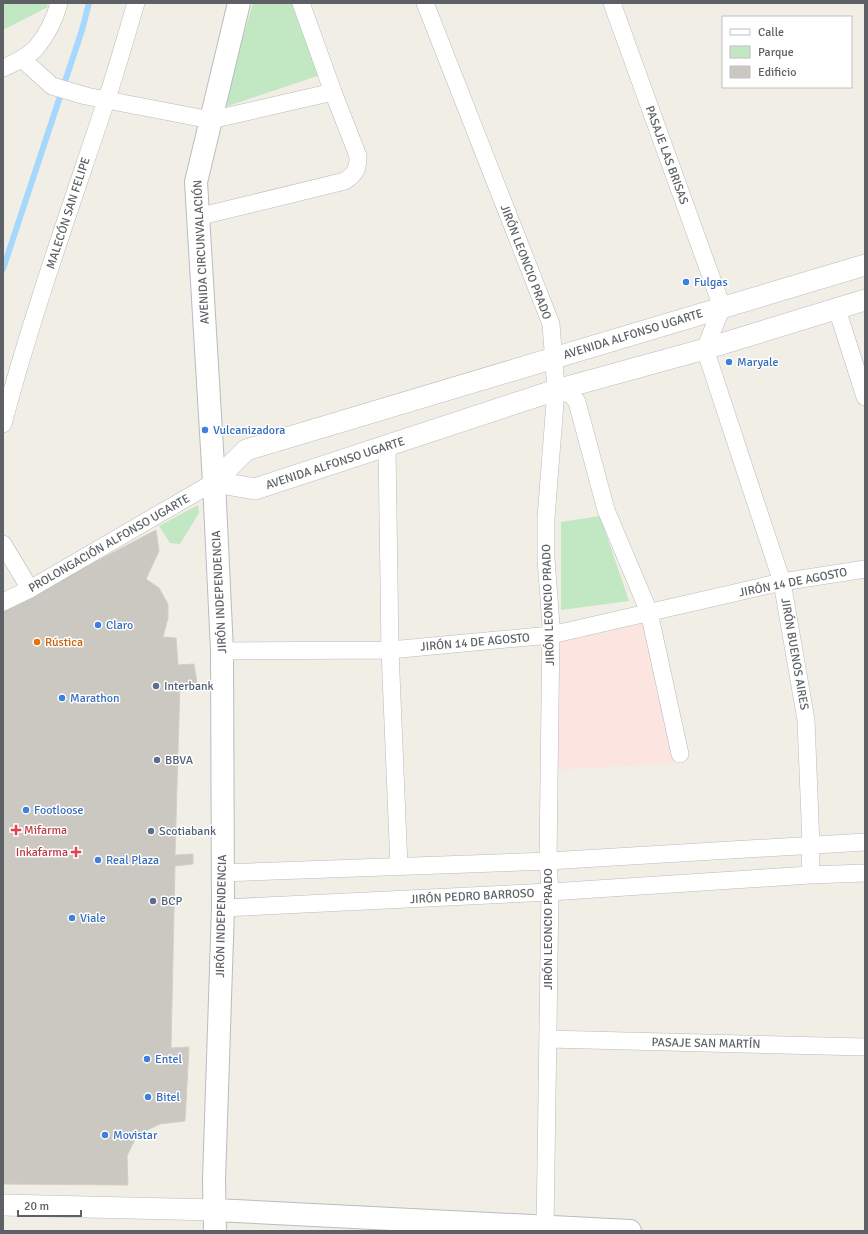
<svg xmlns="http://www.w3.org/2000/svg" width="868" height="1234" font-family="Signika,sans-serif">
  <rect width="100%" height="100%" fill="#f0eee5"/>
  <path fill="#fce4e1" d="M 643,624 L 675,763 L 556,770 L 560,642 Z"/>
  <path fill="#c1e8c2" d="M 3,3 L 46,3 L 48,7 L 3,30 Z
    M 253,3 L 304,3 L 329,72 L 222,108 Z
    M 198,505 L 199,513 L 180,544 L 170,543 L 159,526 Z
    M 600,516 L 629,601 L 561,610 L 561,522 Z"/>
  <g fill="none" stroke-linecap="round" stroke-linejoin="round">
    <path stroke="#a6d7ff" stroke-width="6" d="M 3,269 L 82,30 L 89,3"/>
  </g>
  <path fill="#cbc8c2" stroke="#d5cfc3" d="M 156,530 L 159,551 L 146,579 L 159,588 L 168,604 L 168,618 L 163,637 L 176,638 L 178,665 L 194,664 L 197,683 L 180,684 L 175,855 L 193,854 L 193,864 L 175,866 L 171,1048 L 189,1047 L 185,1121 L 160,1124 L 137,1135 L 127,1156 L 128,1185 L 3,1184 L 3,610 Z"/>
  <g fill="none" stroke-linecap="round" stroke-linejoin="round">
    <g stroke="#b8bbbf" stroke-width="18">
      <path id="minor" d="M 425,3 L 551,324 L 556,390 L 546,518 L 546,559 L 551,625 L 548,861 L 550,892 L 545,1231
        M 612,3 L 722,307 L 705,349 L 782,582 L 806,720 L 811,845 L 810,875
        M 22,59 L 52,86 L 86,96 L 211,120 L 333,92
        M 3,68 C 14,63 27,58 36,48 C 46,36 55,19 59,3
        M 197,217 L 345,181 C 356,173 358,169 358,156 L 333,92 L 301,3
        M 837,309 L 865,397
        M 556,390 L 572,395 L 577,402 L 606,510 L 649,612 L 680,754
        M 3,424 C 32,315 70,209 106,101 C 117,69 126,36 136,3
        M 387,446 L 390,650 L 399,867
        M 3,544 L 30,589
        M 3,602 L 30,589 L 214,482
        M 222,651 L 390,650 L 551,635 L 782,582 L 865,569
        M 223,873 L 548,861 L 865,842
        M 223,908 L 550,892 L 810,875 L 865,873
        M 548,1039 L 865,1047"/>
    </g>
    <g stroke="#b8bbbf" stroke-width="22">
      <path id="tertiary" d="M 214,482 L 246,450 L 865,265
        M 214,482 L 255,489 L 556,390 L 705,349 L 865,300
        M 3,1205 L 215,1210"/>
    </g>
    <g stroke="#b8bcc1" stroke-width="24">
      <path id="secondary" d="M 215,1210 L 630,1231
        M 215,1231 L 214,1180 L 223,908 L 222,651 L 214,482 L 196,182 L 239,3"/>
    </g>
    <use href="#minor" stroke="#fff" stroke-width="17"/>
    <use href="#tertiary" stroke="#fff" stroke-width="21"/>
    <use href="#secondary" stroke="#fff" stroke-width="22"/>
  </g>
  <g fill="#3f7fe0" stroke="#fff" stroke-width="1.5">
    <circle cx="686" cy="282" r="4"/>
    <circle cx="729" cy="362" r="4"/>
    <circle cx="205" cy="430" r="4"/>
    <circle cx="98" cy="625" r="4"/>
    <circle cx="62" cy="698" r="4"/>
    <circle cx="26" cy="810" r="4"/>
    <circle cx="98" cy="860" r="4"/>
    <circle cx="72" cy="918" r="4"/>
    <circle cx="147" cy="1059" r="4"/>
    <circle cx="148" cy="1097" r="4"/>
    <circle cx="105" cy="1135" r="4"/>
  </g>
  <circle fill="#e8710a" stroke="#fff" stroke-width="1.5" cx="37" cy="642" r="4"/>
  <g fill="#5c6f8a" stroke="#fff" stroke-width="1.5">
    <circle cx="156" cy="686" r="4"/>
    <circle cx="157" cy="760" r="4"/>
    <circle cx="151" cy="831" r="4"/>
    <circle cx="153" cy="901" r="4"/>
  </g>
  <g fill="#e0444e" stroke="#fff" stroke-width="1.5">
    <path d="M14 824h4v4h4v4h-4v4h-4v-4h-4v-4h4z"/>
    <path d="M74 846h4v4h4v4h-4v4h-4v-4h-4v-4h4z"/>
  </g>
  <g text-anchor="middle" stroke-width="3" stroke-linejoin="round" paint-order="stroke">
    <g font-size="12" fill="#5d6166" stroke="#fff">
      <text transform="translate(667 155) rotate(70)" y="4">PASAJE LAS BRISAS</text>
      <text transform="translate(68 213) rotate(-72)" y="4">MALECÓN SAN FELIPE</text>
      <text transform="translate(201 252) rotate(-93)" y="4">AVENIDA CIRCUNVALACIÓN</text>
      <text transform="translate(526 262) rotate(69)" y="4">JIRÓN LEONCIO PRADO</text>
      <text transform="translate(633 334) rotate(-17)" y="4">AVENIDA ALFONSO UGARTE</text>
      <text transform="translate(335 463) rotate(-18)" y="4">AVENIDA ALFONSO UGARTE</text>
      <text transform="translate(109 543) rotate(-30)" y="4">PROLONGACIÓN ALFONSO UGARTE</text>
      <text transform="translate(793 582) rotate(-11)" y="4">JIRÓN 14 DE AGOSTO</text>
      <text transform="translate(219 592) rotate(-93)" y="4">JIRÓN INDEPENDENCIA</text>
      <text transform="translate(548 605) rotate(-92)" y="4">JIRÓN LEONCIO PRADO</text>
      <text transform="translate(475 642) rotate(-5)" y="4">JIRÓN 14 DE AGOSTO</text>
      <text transform="translate(795 654) rotate(80)" y="4">JIRÓN BUENOS AIRES</text>
      <text transform="translate(472 896) rotate(-3)" y="4">JIRÓN PEDRO BARROSO</text>
      <text transform="translate(221 916) rotate(-89)" y="4">JIRÓN INDEPENDENCIA</text>
      <text transform="translate(548 929) rotate(-90)" y="4">JIRÓN LEONCIO PRADO</text>
      <text transform="translate(706 1043) rotate(1)" y="4">PASAJE SAN MARTÍN</text>
    </g>
    <g font-size="12" fill="#366cbe" stroke="#fff" text-anchor="start">
      <text x="694" y="286">Fulgas</text>
      <text x="737" y="366">Maryale</text>
      <text x="213" y="434">Vulcanizadora</text>
      <text x="106" y="629">Claro</text>
      <text x="70" y="702">Marathon</text>
      <text x="34" y="814">Footloose</text>
      <text x="106" y="864">Real Plaza</text>
      <text x="80" y="922">Viale</text>
      <text x="155" y="1063">Entel</text>
      <text x="156" y="1101">Bitel</text>
      <text x="113" y="1139">Movistar</text>
    </g>
    <g font-size="12" fill="#c56008" stroke="#fff" text-anchor="start">
      <text x="45" y="646">Rústica</text>
    </g>
    <g font-size="12" fill="#4e5e75" stroke="#fff" text-anchor="start">
      <text x="164" y="690">Interbank</text>
      <text x="165" y="764">BBVA</text>
      <text x="159" y="835">Scotiabank</text>
      <text x="161" y="905">BCP</text>
    </g>
    <g font-size="12" fill="#be3a42" stroke="#fff" text-anchor="start">
      <text x="24" y="834">Mifarma</text>
      <text x="68" y="856" text-anchor="end">Inkafarma</text>
    </g>
  </g>
  <rect width="868" height="1234" fill="none" stroke="#5d6166" stroke-width="8"/>
  <rect x="722" y="16" width="130" height="72" fill="#ffffff" stroke="#bec0c2"/>
  <rect x="730" y="29" width="20" height="6" fill="#ffffff" stroke="#bec0c2"/>
  <text x="758" y="36" font-size="12" fill="#5d6166">Calle</text>
  <rect x="730" y="46" width="20" height="12" fill="#c1e8c2" stroke="#bec0c2"/>
  <text x="758" y="56" font-size="12" fill="#5d6166">Parque</text>
  <rect x="730" y="66" width="20" height="12" fill="#cbc8c2" stroke="#bec0c2"/>
  <text x="758" y="76" font-size="12" fill="#5d6166">Edificio</text>
  <path d="M18 1210v6h63v-6" fill="none" stroke="#5d6166" stroke-width="2"/>
  <text x="24" y="1210" font-size="12" fill="#5d6166" stroke="#ffffff" stroke-width="3" paint-order="stroke">20 m</text>
</svg>
